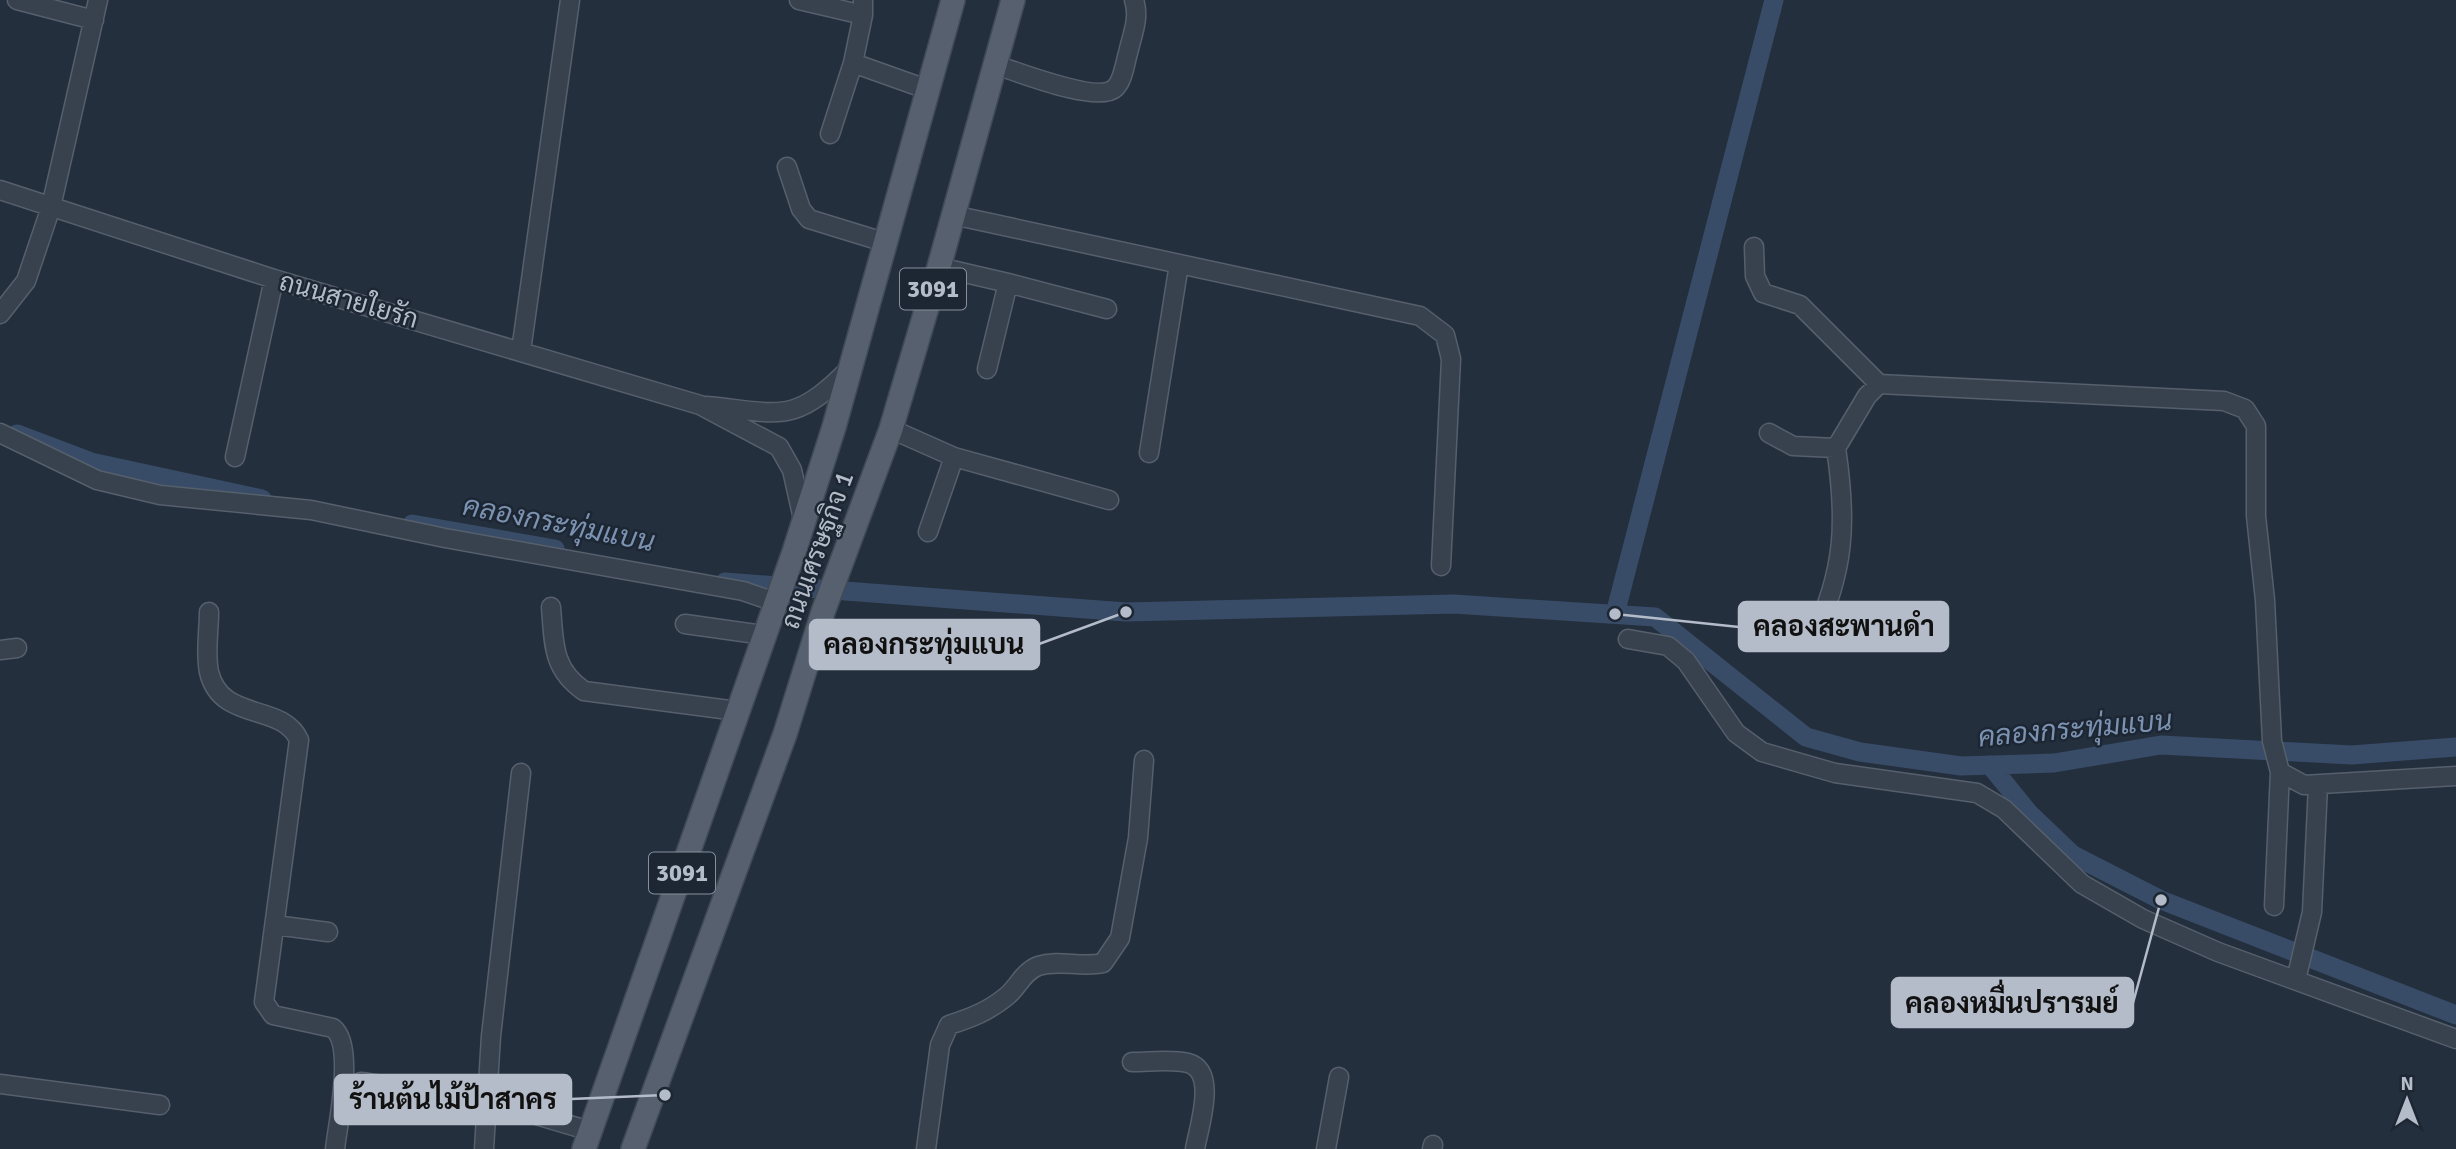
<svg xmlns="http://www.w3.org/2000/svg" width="2456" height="1149" font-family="Signika,Sarabun,sans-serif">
  <rect width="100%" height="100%" fill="#242f3e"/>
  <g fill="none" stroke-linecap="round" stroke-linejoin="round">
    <path stroke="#394c67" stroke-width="19" d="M 17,434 L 91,462 L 262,499
      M 412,524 L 555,549
      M 725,582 L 1126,612 L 1454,604 L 1655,617 L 1806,737 L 1860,752 L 1961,766 L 2054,763 L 2161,745 L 2352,755 L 2456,747
      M 1615,614 L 1774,0
      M 1990,765 L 2028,812 L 2073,855 L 2161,900 L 2456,1015"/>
    <g stroke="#565f6c" stroke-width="21">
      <path id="minor" d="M 17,0 L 94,20
        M 799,0 L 863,15
        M 863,0 L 863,15 L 853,63 L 929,90
        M 996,65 C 1018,72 1098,104 1115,88 C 1123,81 1125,63 1128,53 C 1132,35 1140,18 1134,0
        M 830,134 L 853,63
        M 787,167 L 801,209 L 809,219 L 887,243
        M 0,190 L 274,279 L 700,405 L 779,447 L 792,470 L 803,519
        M 953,215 L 1420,316 L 1445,335 L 1451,359 L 1441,566
        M 1754,247 L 1755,276 L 1763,293 L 1800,305 L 1879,384 L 2224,401 L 2245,409 L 2256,426 L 2256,516 L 2265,600 L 2272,741 L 2280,772 L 2304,785 L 2456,776
        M 939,267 L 1008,283 L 987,369
        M 1008,283 L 1107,309
        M 0,314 L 26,281 L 51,207 L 98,0
        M 521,351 L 570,0
        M 706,406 C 782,413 793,426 851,367
        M 891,429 L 954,457 L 1109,500
        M 0,433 L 97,480 L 160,495 L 311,510 L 445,538 L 743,591 L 775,602
        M 1769,433 L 1793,446 L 1836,448 L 1867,396 L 1879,384
        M 1149,453 L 1179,264
        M 235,457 L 274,279
        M 928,532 L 954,457
        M 551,607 C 554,643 552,669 584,691 L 737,711
        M 209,612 C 209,631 205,653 209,672 C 221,723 282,702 299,740 L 264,1002 L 273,1015 L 333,1028 C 355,1045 338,1122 335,1149
        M 685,624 L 764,635
        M 1813,638 C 1845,570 1847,522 1836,448
        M 1628,639 L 1668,646 L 1686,661 L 1736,733 L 1762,752 L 1835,773 L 1977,793 L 2004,809 L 2082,884 L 2143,919 L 2218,952 L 2456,1039
        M 0,650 L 17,648
        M 2274,906 L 2280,772
        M 275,925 L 328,932
        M 2296,980 L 2312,912 L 2318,785
        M 1132,1062 C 1150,1062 1172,1059 1188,1063 C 1218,1071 1199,1126 1195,1149
        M 361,1082 L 486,1100 L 590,1131
        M 0,1084 L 160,1105
        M 484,1149 L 491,1036 L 521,773
        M 926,1149 L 940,1045 L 949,1025 C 971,1018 989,1011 1007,996 C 1018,987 1023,972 1038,966 C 1059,959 1081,968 1103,963 L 1120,938 L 1138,838 L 1144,760
        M 1326,1149 L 1339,1077
        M 1432,1149 L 1433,1145"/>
    </g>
    <g stroke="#414a57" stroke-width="26">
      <path id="major" d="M 584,1149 L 794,552 L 834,427 L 953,0
        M 633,1149 L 785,734 L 823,612 L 891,429 L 939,267 L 1013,0"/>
    </g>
    <use href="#minor" stroke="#38414e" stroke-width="18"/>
    <use href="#major" stroke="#56606e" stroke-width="23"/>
  </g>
  <g text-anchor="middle" stroke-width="5" stroke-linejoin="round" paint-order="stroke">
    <g fill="#1d2633" stroke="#878f9c" stroke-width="2">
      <rect x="900" y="268.5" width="66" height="41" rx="5"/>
      <rect x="649" y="852.5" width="66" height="41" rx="5"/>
    </g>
    <g font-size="24" font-weight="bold" fill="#b4bcc9">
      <text x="933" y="297">3091</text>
      <text x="682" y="881">3091</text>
    </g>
    <g font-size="26" fill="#b4bcc9" stroke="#1d2633">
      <text transform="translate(349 300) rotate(16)" y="9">ถนนสายใยรัก</text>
      <text transform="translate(817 550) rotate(-70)" y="9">ถนนเศรษฐกิจ 1</text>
    </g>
    <g font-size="28" font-style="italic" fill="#7c92b1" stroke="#1d2633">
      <text transform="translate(559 523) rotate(11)" y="10">คลองกระทุ่มแบน</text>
      <text transform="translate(2075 728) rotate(-5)" y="10">คลองกระทุ่มแบน</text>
    </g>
  </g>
  <path fill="none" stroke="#b4bcc9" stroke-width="2.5" d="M1615 614L1739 627M1126 612L1039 644M2161 900L2133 1003M665 1095L571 1099"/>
  <g fill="#b4bcc9" stroke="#1d2633" stroke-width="2.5">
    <circle cx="1615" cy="614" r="7"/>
    <circle cx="1126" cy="612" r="7"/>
    <circle cx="2161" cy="900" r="7"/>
    <circle cx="665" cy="1095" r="7"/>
  </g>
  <g fill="#b4bcc9" stroke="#b4bcc9" stroke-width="2.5">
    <rect x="1739" y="602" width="209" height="49" rx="7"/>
    <rect x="810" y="620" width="229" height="49" rx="7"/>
    <rect x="1892" y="978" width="241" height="49" rx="7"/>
    <rect x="335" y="1075" width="236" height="49" rx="7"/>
  </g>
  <g font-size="28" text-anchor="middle" font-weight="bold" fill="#111">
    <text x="1844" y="636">คลองสะพานดำ</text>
    <text x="924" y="654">คลองกระทุ่มแบน</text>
    <text x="2012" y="1013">คลองหมื่นปรารมย์</text>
    <text x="453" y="1109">ร้านต้นไม้ป้าสาคร</text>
  </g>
  <g transform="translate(2407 1100)" stroke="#1d2633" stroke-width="5" paint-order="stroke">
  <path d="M0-5L12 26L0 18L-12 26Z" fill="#b4bcc9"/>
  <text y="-10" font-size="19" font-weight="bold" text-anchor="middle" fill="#b4bcc9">N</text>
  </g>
</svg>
